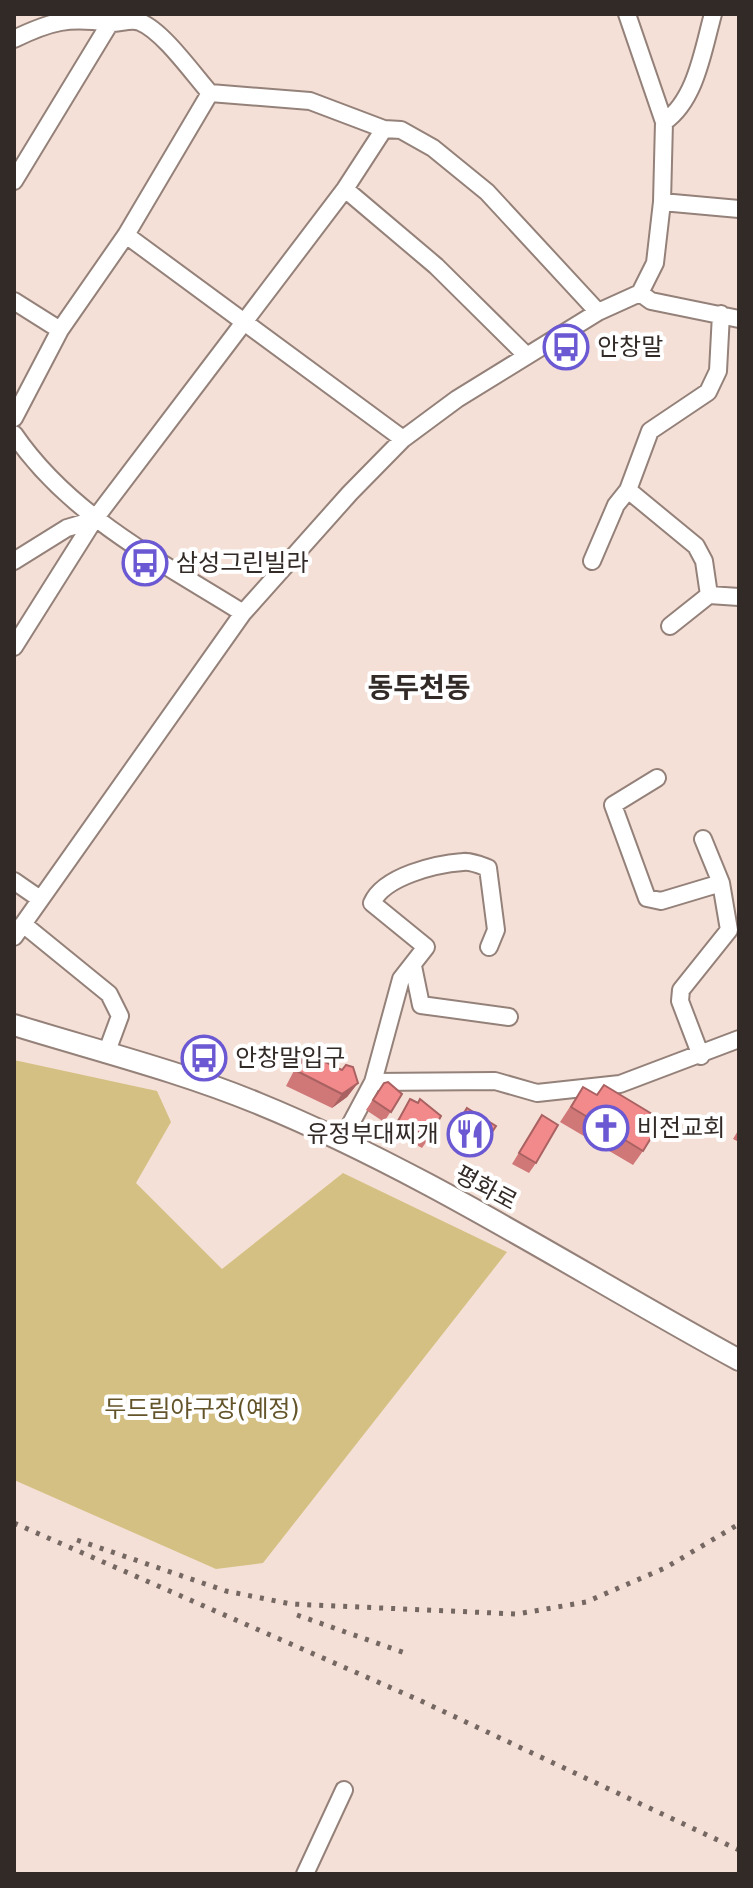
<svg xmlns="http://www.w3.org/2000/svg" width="753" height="1888" font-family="'DejaVu Sans','Noto Sans KR',sans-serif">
  <rect width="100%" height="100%" fill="#f5e0d7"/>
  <path fill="#d5c084" d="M 14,1060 L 157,1091 L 171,1122 L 136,1183 L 222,1269 L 343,1173 L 507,1252 L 263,1563 L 216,1569 L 14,1480 Z"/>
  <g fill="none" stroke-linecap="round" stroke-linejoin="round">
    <g stroke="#948179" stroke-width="20">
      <path id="minor" d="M 14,39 C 51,21 69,17 109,23 C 119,24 131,18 140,22 C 163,31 193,74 210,93 L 310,101 L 384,129 L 401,130 L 433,148 L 487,192 L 598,312
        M 664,122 C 696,100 703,50 713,14
        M 14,181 L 110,23
        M 345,189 L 436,266 L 526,355
        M 662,202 L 739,209
        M 126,235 L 403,439
        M 640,293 L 651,301 L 739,319
        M 14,301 L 60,330
        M 14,418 L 60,330 L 126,235 L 210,93
        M 14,434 C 70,516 160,561 243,613
        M 628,490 L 696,546 L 704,561 L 709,595
        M 14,561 L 67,528 L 94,520
        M 592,561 L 616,505 L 628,490 L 650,431 L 708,392 L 718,371 L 721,314
        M 670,626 L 709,595 L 739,597
        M 14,647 L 94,520 L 345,189 L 384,129
        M 657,778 L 613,805 L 647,898 L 661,901 L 721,883
        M 14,881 L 40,899
        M 23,924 L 109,994 L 120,1016 L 106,1054
        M 14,937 L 243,613 L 350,493 L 403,439 L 457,399 L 598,312 L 640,293 L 655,263 L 662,202 L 664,122 L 627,14
        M 413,966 L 421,1005 L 509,1017
        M 701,1056 L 680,1001 L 681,990 L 729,930 L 721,883 L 703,839
        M 373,1082 L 495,1081 L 537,1093 L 620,1084 L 739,1039
        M 341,1142 L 373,1082 L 401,979 L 426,947 L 372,903 C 384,876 436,864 463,862 C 471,861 480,865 488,868 L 496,930 L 489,947
        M 305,1874 L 344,1790"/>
    </g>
    <g stroke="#948179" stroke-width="24">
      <path id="major" d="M 14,1025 C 95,1050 179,1071 257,1103 C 426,1172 579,1273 739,1360"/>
    </g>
    <use href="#minor" stroke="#fff" stroke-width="16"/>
    <use href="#major" stroke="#fff" stroke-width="20"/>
    <path stroke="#756863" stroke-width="5" stroke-dasharray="4 8" stroke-linecap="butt" d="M 14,1523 L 419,1700 L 739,1850
      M 77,1540 L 226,1591 L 291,1604 L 517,1614 L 586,1602 L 665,1568 L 739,1524
      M 297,1615 L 408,1654"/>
  </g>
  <path fill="#d07778" d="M 310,1046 L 321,1060 L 358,1083 L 347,1097 L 332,1108 L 286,1086 L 299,1061 Z
    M 384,1083 L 402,1094 L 384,1122 L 366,1110 Z
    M 604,1085 L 643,1151 L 633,1165 L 560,1122 L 583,1087 L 596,1095 Z
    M 410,1099 L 429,1138 L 422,1148 L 391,1131 Z
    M 467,1108 L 487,1140 L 480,1150 L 451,1133 Z
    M 542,1115 L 536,1163 L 529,1173 L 512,1164 Z
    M 739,1129 L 739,1142 L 733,1139 Z"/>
  <path fill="#a96161" d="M 358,1083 L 347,1097 L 332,1108 L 342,1094 Z"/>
  <path fill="#f28a8b" stroke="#a96161" stroke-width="2" d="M 310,1046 L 323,1051 L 321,1060 L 342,1070 L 346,1065 L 353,1067 L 358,1083 L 342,1094 L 297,1071 Z
    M 388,1082 L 402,1094 L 391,1112 L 373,1100 L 384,1083 Z
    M 604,1085 L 662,1120 L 643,1151 L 571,1107 L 583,1087 L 597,1095 Z
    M 410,1099 L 418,1103 L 420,1099 L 441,1116 L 429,1138 L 398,1121 Z
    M 467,1108 L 496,1126 L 487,1140 L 458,1123 Z
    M 542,1115 L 558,1125 L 536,1163 L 519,1153 Z"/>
  <defs>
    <g id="bus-ring" transform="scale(2.3)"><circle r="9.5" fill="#fff" stroke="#6b59d3" stroke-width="1.5"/><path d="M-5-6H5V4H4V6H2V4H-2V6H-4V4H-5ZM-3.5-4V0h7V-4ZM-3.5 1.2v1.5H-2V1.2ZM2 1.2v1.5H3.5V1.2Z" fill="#6b59d3"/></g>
    <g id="church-ring" transform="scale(2.3)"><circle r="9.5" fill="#fff" stroke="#6b59d3" stroke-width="1.5"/><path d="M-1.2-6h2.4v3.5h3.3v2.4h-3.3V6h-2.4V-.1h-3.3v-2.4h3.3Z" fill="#6b59d3"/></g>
    <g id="restaurant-ring" transform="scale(2.3)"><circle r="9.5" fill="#fff" stroke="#6b59d3" stroke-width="1.5"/><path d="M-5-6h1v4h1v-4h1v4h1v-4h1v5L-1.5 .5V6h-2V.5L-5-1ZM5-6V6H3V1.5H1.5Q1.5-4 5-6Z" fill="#6b59d3"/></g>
  </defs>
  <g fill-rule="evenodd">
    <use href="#bus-ring" x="566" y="347"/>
    <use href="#bus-ring" x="145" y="563"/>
    <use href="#bus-ring" x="204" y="1058"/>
    <use href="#church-ring" x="606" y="1128"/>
    <use href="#restaurant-ring" x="470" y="1134"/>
  </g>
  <g text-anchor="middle" stroke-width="8" stroke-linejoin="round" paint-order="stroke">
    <g font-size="24" fill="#322a27" stroke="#fff" text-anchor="start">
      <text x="597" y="355">안창말</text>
      <text x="176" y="571">삼성그린빌라</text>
      <text x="235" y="1066">안창말입구</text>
      <text x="637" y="1136">비전교회</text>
      <text x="439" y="1142" text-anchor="end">유정부대찌개</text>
    </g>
    <g font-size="24" fill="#322a27" stroke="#fff">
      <text transform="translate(486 1188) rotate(28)" y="8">평화로</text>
    </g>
    <g font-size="24" fill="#63542a" stroke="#fff">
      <text x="202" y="1417">두드림야구장(예정)</text>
    </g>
    <g font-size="28" font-weight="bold" fill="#322a27" stroke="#fff">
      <text x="419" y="697">동두천동</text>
    </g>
  </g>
  <rect width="753" height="1888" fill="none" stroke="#322a27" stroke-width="32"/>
</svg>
